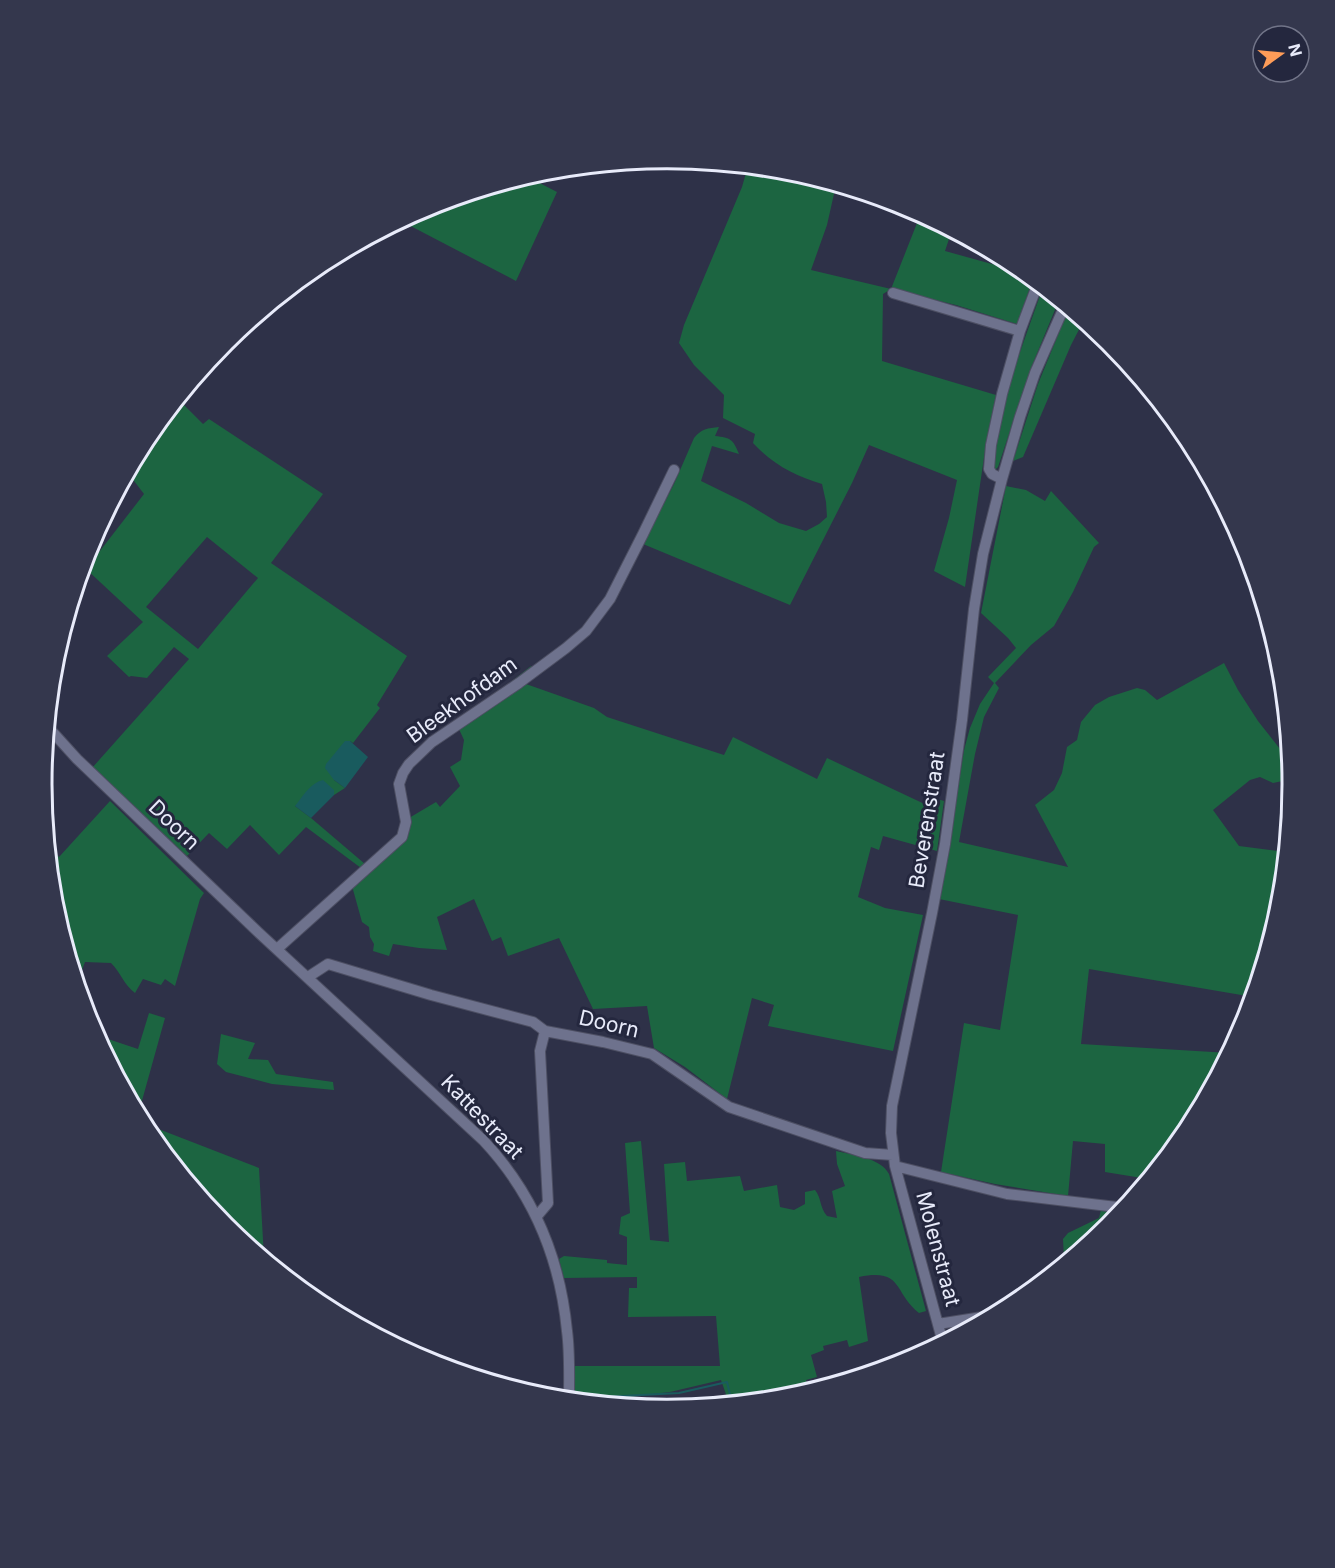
<svg xmlns="http://www.w3.org/2000/svg" width="1335" height="1568" font-family="Inter,sans-serif">
  <rect width="100%" height="100%" fill="#2e3148"/>
  <path fill="#1c6541" fill-rule="evenodd" d="M 748,166 L 790,171 L 836,185 L 827,225 L 811,270 L 891,289 L 921,213 L 952,230 L 945,251 L 1028,274 L 1033,279 L 1017,324 L 956,305 L 891,289 L 883,294 L 882,361 L 996,395 L 986,444 L 965,587 L 934,571 L 949,518 L 957,480 L 869,445 L 852,483 L 790,605 L 643,544 L 674,484 L 694,438 C 701,429 708,428 719,427 L 715,436 C 731,438 733,439 739,454 L 712,446 L 701,481 L 746,503 L 779,523 L 806,531 L 819,524 L 827,517 L 826,502 L 822,484 C 795,476 772,464 753,443 L 755,434 L 723,418 L 724,395 L 694,365 L 679,343 L 684,325 L 742,187 Z
    M 526,176 L 557,192 L 516,281 L 401,221 L 428,206 Z
    M 1043,287 L 1059,300 L 1031,368 L 998,467 L 995,470 L 993,469 L 993,454 L 1008,386 Z
    M 1069,308 L 1084,320 L 1071,345 L 1023,457 L 1013,461 L 1038,384 Z
    M 178,399 L 203,424 L 209,419 L 323,494 L 271,563 L 407,656 L 377,705 L 380,708 L 353,743 L 350,741 L 334,780 L 345,788 L 334,795 L 334,790 L 295,806 L 311,818 L 365,864 L 361,868 L 306,827 L 279,855 L 250,825 L 227,849 L 209,833 L 187,856 L 92,768 L 189,659 L 174,647 L 147,678 L 131,676 L 129,677 L 107,656 L 143,622 L 86,569 L 144,494 L 128,473 L 148,436 ZM 207,537 L 258,578 L 198,649 L 146,607 Z
    M 1006,486 L 1026,490 L 1045,501 L 1051,491 L 1099,543 L 1094,547 L 1073,592 L 1054,626 L 1031,645 L 995,683 L 999,688 L 984,717 L 975,754 L 959,842 L 1068,867 L 1035,805 L 1054,790 L 1062,773 L 1067,747 L 1077,740 L 1081,722 L 1095,705 L 1109,697 L 1137,688 L 1145,690 L 1157,700 L 1224,663 L 1238,690 L 1258,721 L 1291,763 L 1292,779 L 1273,783 L 1260,777 L 1250,780 L 1213,810 L 1239,846 L 1286,852 L 1281,906 L 1253,997 L 1089,969 L 1081,1044 L 1229,1053 L 1187,1132 L 1148,1179 L 1105,1172 L 1105,1144 L 1073,1141 L 1068,1196 L 995,1184 L 941,1172 L 964,1023 L 1000,1030 L 1018,915 L 939,899 L 950,840 L 964,750 L 970,728 L 980,704 L 994,683 L 988,677 L 1016,648 L 1008,638 L 981,613 Z
    M 531,666 L 538,674 L 526,684 L 594,708 L 607,717 L 724,755 L 733,737 L 817,779 L 827,758 L 933,808 L 937,799 L 944,801 L 937,851 L 883,836 L 879,850 L 871,847 L 858,897 L 885,908 L 923,915 L 893,1051 L 768,1026 L 774,1005 L 752,998 L 727,1099 L 685,1067 L 654,1048 L 647,1006 L 593,1009 L 559,938 L 508,956 L 501,937 L 492,941 L 474,899 L 437,917 L 447,950 L 419,948 L 393,944 L 389,956 L 373,951 L 374,944 L 370,937 L 369,927 L 362,922 L 352,886 L 403,843 C 409,835 410,828 409,818 L 436,802 L 440,807 L 460,786 L 450,767 L 461,760 L 464,740 L 458,727 L 483,704 Z
    M 110,801 L 204,893 L 200,899 L 175,986 L 165,979 L 161,985 L 143,979 L 135,993 C 124,985 121,973 111,963 L 85,962 L 77,983 L 54,906 L 48,845 L 59,857 Z
    M 149,1013 L 165,1018 L 138,1115 L 96,1035 L 138,1049 Z
    M 221,1034 L 255,1043 L 248,1059 L 268,1060 L 276,1074 L 333,1082 L 334,1090 L 272,1084 L 226,1072 L 217,1064 Z
    M 143,1123 L 259,1168 L 264,1258 L 225,1226 L 147,1131 Z
    M 641,1141 L 650,1240 L 669,1242 L 664,1164 L 685,1162 L 687,1181 L 740,1176 L 744,1191 L 777,1185 L 780,1207 L 794,1210 L 805,1204 L 805,1192 L 815,1190 C 822,1199 819,1206 827,1216 L 837,1218 L 832,1191 L 845,1186 L 837,1164 L 836,1151 C 853,1155 881,1158 889,1174 L 926,1311 L 919,1313 C 893,1293 904,1268 859,1277 L 868,1341 L 849,1347 L 847,1340 L 823,1346 L 824,1350 L 811,1355 L 817,1377 L 806,1380 L 808,1392 L 789,1398 L 729,1403 L 721,1380 L 670,1392 L 587,1402 L 574,1400 L 575,1366 L 720,1366 L 716,1316 L 628,1317 L 629,1288 L 637,1288 L 637,1277 L 564,1278 L 559,1259 L 564,1256 L 607,1260 L 607,1263 L 627,1265 L 627,1237 L 619,1234 L 621,1217 L 630,1213 L 625,1143 Z
    M 1101,1210 L 1122,1212 C 1108,1229 1085,1253 1064,1259 L 1063,1239 L 1068,1233 L 1099,1218 Z"/>
  <path fill="#195b5e" d="M 345,741 L 350,741 L 368,757 L 345,788 L 334,780 L 325,768 L 326,764 Z
    M 323,780 L 334,790 L 334,795 L 311,818 L 295,806 C 303,796 310,783 323,780 Z"/>
  <g fill="none" stroke-linecap="round" stroke-linejoin="round">
    <path stroke="#195b5e" stroke-width="2" d="M 584,1398 L 679,1393 L 727,1382 L 732,1403"/>
    <g stroke="#4d4f63" stroke-width="12">
      <path id="minor" d="M 893,293 L 1020,331
        M 1002,479 L 992,474 L 989,469 L 991,445 L 1002,394 L 1020,331 L 1038,283
        M 48,727 L 77,759 L 258,932 L 483,1140 C 533,1193 560,1258 567,1331 C 570,1353 569,1377 569,1400
        M 277,949 L 402,837 L 406,822 L 399,784 L 403,773 L 409,764 L 432,742 L 519,683 L 566,648 L 586,631 L 610,599 L 643,534 L 674,470
        M 308,977 L 328,964 L 431,995 L 533,1022 L 545,1031 L 603,1042 L 652,1054 L 729,1107 L 865,1153 L 893,1155
        M 895,1166 L 1007,1194 L 1125,1208
        M 537,1216 L 548,1203 L 540,1051 L 545,1031
        M 938,1324 L 995,1315
        M 943,1343 L 895,1166 L 891,1133 L 892,1106 L 932,913 L 945,844 L 962,720 L 974,609 L 983,554 L 1002,479 L 1020,417 L 1035,373 L 1065,305"/>
    </g>
    <use href="#minor" stroke="#6e728d" stroke-width="10"/>
  </g>
  <g text-anchor="middle" stroke-width="6" stroke-linejoin="round" paint-order="stroke">
    <g font-size="21" fill="#e8ebfa" stroke="#24273e">
      <text transform="translate(462 700) rotate(-36)" y="7">Bleekhofdam</text>
      <text transform="translate(927 820) rotate(-81)" y="7">Beverenstraat</text>
      <text transform="translate(174 825) rotate(44)" y="7">Doorn</text>
      <text transform="translate(609 1024) rotate(13)" y="7">Doorn</text>
      <text transform="translate(482 1117) rotate(46)" y="7">Kattestraat</text>
      <text transform="translate(938 1249) rotate(75)" y="7">Molenstraat</text>
    </g>
  </g>
  <path d="M0 0H1335V1568H0ZM52 784a615 615 0 1 1 1230 0a615 615 0 1 1-1230 0Z" fill="#34374d" fill-rule="evenodd"/>
  <path fill="none" stroke="#e8ebfa" stroke-width="3" d="M52 784a615 615 0 1 1 1230 0a615 615 0 1 1-1230 0Z"/>
  <g transform="translate(1281 54) rotate(75)"><circle r="28" fill="#24273e" stroke="#727589" stroke-width="1.5"/>
  <path d="M0-4.5L10 22L0 15L-10 22Z" fill="#fe9c58"/>
  <text y="-9" font-size="16" font-weight="bold" text-anchor="middle" fill="#e8ebfa">N</text>
  </g>
</svg>
